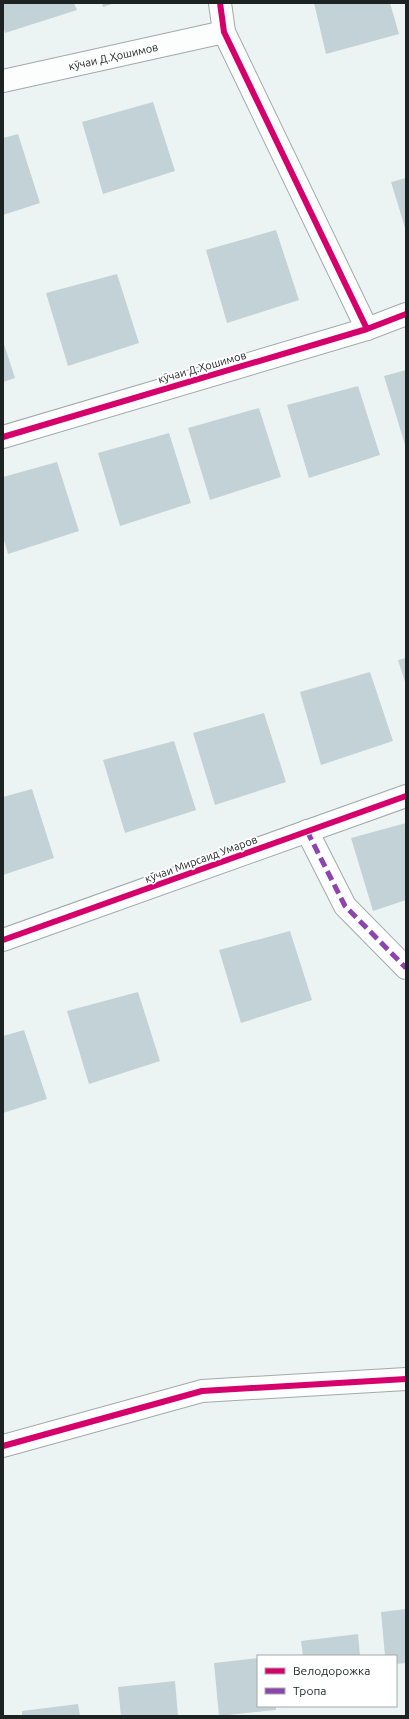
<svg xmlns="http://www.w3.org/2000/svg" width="409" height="1719" font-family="Ubuntu,sans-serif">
  <rect width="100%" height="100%" fill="#ecf4f3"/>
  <path fill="#c3d2d6" d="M 3,3 L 74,3 L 77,10 L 5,33 L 3,25 Z
    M 102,3 L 115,3 L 103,7 Z
    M 314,3 L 390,3 L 399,34 L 326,54 Z
    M 153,102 L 175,171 L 103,194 L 82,122 Z
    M 18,134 L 40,203 L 3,215 L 3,138 Z
    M 406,178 L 406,231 L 391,182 Z
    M 276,230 L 299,300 L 227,323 L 206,250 Z
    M 117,274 L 139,343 L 68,366 L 46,293 Z
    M 3,341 L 15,378 L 3,382 Z
    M 406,370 L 406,448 L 384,376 Z
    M 358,386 L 380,455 L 309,478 L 287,405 Z
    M 259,408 L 281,477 L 210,500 L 188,428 Z
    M 169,433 L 191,503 L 120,526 L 98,453 Z
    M 57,462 L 79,531 L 8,554 L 3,537 L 3,477 Z
    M 406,658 L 406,685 L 398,660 Z
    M 370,672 L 393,741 L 321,765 L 300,692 Z
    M 264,713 L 286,782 L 215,805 L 193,733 Z
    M 174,741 L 196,810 L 125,833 L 103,760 Z
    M 32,789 L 54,858 L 3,875 L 3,797 Z
    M 406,823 L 406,900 L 373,911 L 351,838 Z
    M 290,931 L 312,1000 L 241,1023 L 219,950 Z
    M 138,992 L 160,1061 L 89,1084 L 67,1011 Z
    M 24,1030 L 47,1099 L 3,1113 L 3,1036 Z
    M 406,1609 L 406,1663 L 396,1664 L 396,1656 L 385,1656 L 381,1612 Z
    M 358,1634 L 360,1656 L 303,1656 L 301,1641 Z
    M 258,1658 L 258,1706 L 276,1706 L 276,1710 L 219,1716 L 214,1663 Z
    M 175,1681 L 178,1716 L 121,1716 L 118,1687 Z
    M 78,1704 L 80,1716 L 22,1716 L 22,1711 Z"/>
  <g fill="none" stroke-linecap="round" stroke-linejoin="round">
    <g stroke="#a3a9a9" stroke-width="24">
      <g id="street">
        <path d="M 220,3 L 224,32 L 367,329"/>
        <path id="s1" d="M 3,81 L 224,32"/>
        <path d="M 3,437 L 367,329 L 406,314"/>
        <path d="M 307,831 L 345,906 L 406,968"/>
        <path d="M 3,1446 L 202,1391 L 406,1379"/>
      </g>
    </g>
    <g stroke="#a3a9a9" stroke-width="24">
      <path id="secondary" d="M 3,940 L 406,796"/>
    </g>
    <use href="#street" stroke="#fcfdfd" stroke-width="22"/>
    <use href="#secondary" stroke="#fcfdfd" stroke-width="22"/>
    <path stroke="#8e44ad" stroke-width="5" stroke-dasharray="10 5" stroke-linecap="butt" d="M 307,831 L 345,906 L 406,968"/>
    <g stroke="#fff" stroke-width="8">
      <path id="cycleway" d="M 220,3 L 224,32 L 367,329
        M 3,437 L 367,329 L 406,314
        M 3,940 L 406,796
        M 3,1446 L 202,1391 L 406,1379"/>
    </g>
    <use href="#cycleway" stroke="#d6006c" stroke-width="6"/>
  </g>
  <g text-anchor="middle" stroke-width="3.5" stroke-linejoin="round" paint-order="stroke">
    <g font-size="11" fill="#1d2323" stroke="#fff">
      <text dy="4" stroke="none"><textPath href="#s1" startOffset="113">кӯчаи Д.Ҳошимов</textPath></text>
      <text transform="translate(202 367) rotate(-16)" y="4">кӯчаи Д.Ҳошимов</text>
      <text transform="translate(201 859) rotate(-20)" y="4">кӯчаи Мирсаид Умаров</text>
    </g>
  </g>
  <rect width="409" height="1719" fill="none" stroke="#1d2323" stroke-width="8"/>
  <rect x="257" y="1655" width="140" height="52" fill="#ffffff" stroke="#a5a7a7"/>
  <rect x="265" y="1668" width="20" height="6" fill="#d6006c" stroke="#a5a7a7"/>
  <text x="293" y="1675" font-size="12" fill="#1d2323">Велодорожка</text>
  <rect x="265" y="1688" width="20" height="6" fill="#8e44ad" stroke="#a5a7a7"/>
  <text x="293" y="1695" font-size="12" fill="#1d2323">Тропа</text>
</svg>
